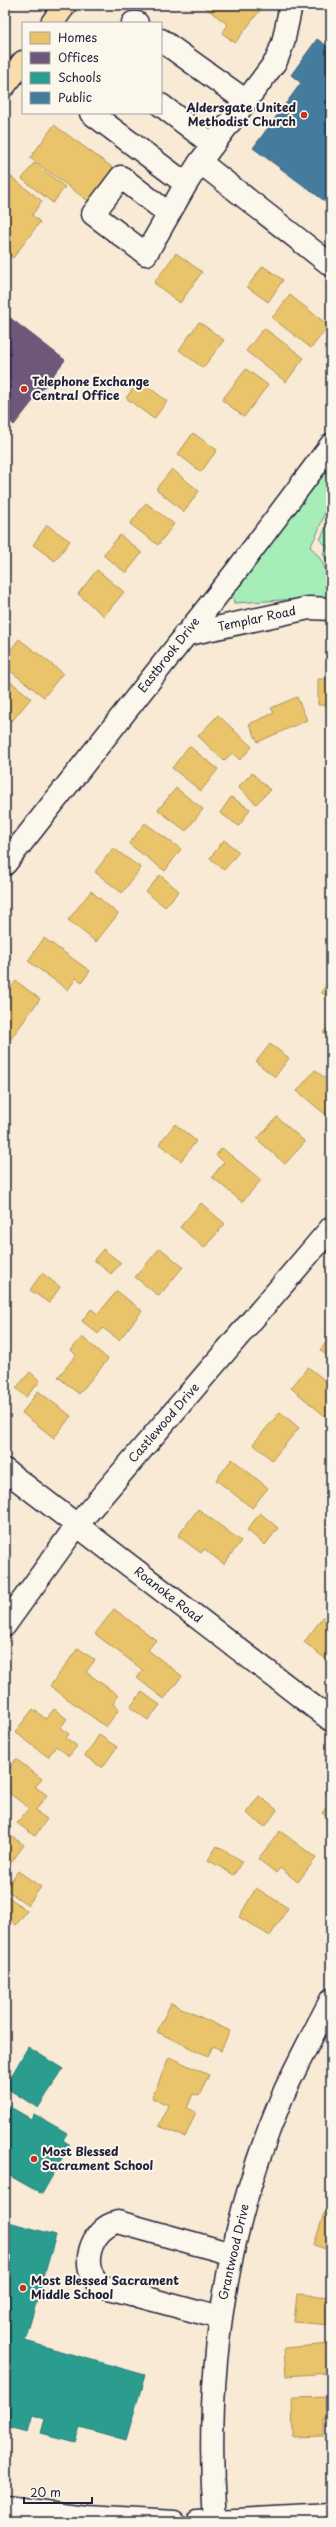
<svg xmlns="http://www.w3.org/2000/svg" width="336" height="2527" font-family="'Playpen Sans',sans-serif">
  <rect width="100%" height="100%" fill="#f8ead5"/>
  <filter id="ink" filterUnits="userSpaceOnUse"><feTurbulence type="fractalNoise" baseFrequency=".025" numOctaves="2"/><feDisplacementMap in="SourceGraphic" scale="8" xChannelSelector="R" yChannelSelector="G"/><feConvolveMatrix kernelMatrix="1 2 1 2 8 2 1 2 1" color-interpolation-filters="sRGB"/></filter>
  <g filter="url(#ink)">
    <path fill="#a7edb8" stroke="#64887a" d="M 331,463 C 331,494 325,521 310,547 C 323,557 331,580 331,597 L 234,603 L 232,591 Z
      M 331,516 L 331,571 L 323,553 L 328,547 L 320,540 Z
      M 5,2514 L 54,2522 L 5,2522 Z"/>
    <path fill="#e9c46a" stroke="#ad935c" d="M 202,5 L 256,5 L 261,9 L 235,43 L 222,33 L 228,25 Z
      M 54,125 L 116,170 L 91,203 L 30,158 Z
      M 34,163 L 65,187 L 53,203 L 22,179 Z
      M 6,173 L 42,201 L 32,215 L 40,222 L 13,258 L 5,252 Z
      M 176,253 L 202,272 L 180,303 L 154,283 Z
      M 263,266 L 283,280 L 268,302 L 247,287 Z
      M 290,295 L 329,326 L 311,348 L 272,318 Z
      M 199,322 L 224,340 L 203,368 L 179,350 Z
      M 264,328 L 304,358 L 286,382 L 246,351 Z
      M 246,369 L 268,385 L 244,417 L 222,400 Z
      M 139,380 L 167,401 L 154,419 L 126,398 Z
      M 193,433 L 217,450 L 201,472 L 178,454 Z
      M 172,469 L 199,491 L 184,512 L 156,489 Z
      M 146,503 L 174,524 L 158,545 L 130,524 Z
      M 47,525 L 70,541 L 55,561 L 33,545 Z
      M 120,535 L 142,553 L 126,573 L 103,555 Z
      M 97,570 L 124,592 L 104,616 L 78,594 Z
      M 19,639 L 63,673 L 44,697 L 5,667 L 5,657 Z
      M 7,679 L 31,698 L 12,721 L 5,715 L 5,682 Z
      M 318,679 L 331,679 L 331,705 L 318,705 Z
      M 297,697 L 307,720 L 258,742 L 249,724 L 274,713 L 271,708 Z
      M 218,715 L 252,747 L 240,760 L 232,753 L 224,761 L 198,736 Z
      M 189,746 L 218,769 L 201,791 L 172,768 Z
      M 252,773 L 270,790 L 256,804 L 238,787 Z
      M 176,788 L 203,809 L 186,831 L 158,810 Z
      M 231,797 L 250,809 L 239,826 L 220,813 Z
      M 145,823 L 181,849 L 165,871 L 129,844 Z
      M 224,840 L 239,852 L 224,870 L 210,858 Z
      M 113,848 L 141,868 L 122,893 L 95,872 Z
      M 160,875 L 179,891 L 165,907 L 146,892 Z
      M 91,891 L 118,914 L 96,942 L 68,920 Z
      M 44,938 L 90,971 L 82,982 L 76,978 L 68,990 L 28,961 Z
      M 331,979 L 331,1000 L 321,992 Z
      M 16,981 L 40,999 L 10,1040 L 5,1036 L 5,995 Z
      M 331,1024 L 331,1040 L 323,1033 Z
      M 270,1044 L 289,1058 L 275,1077 L 256,1062 Z
      M 315,1070 L 331,1083 L 331,1119 L 297,1091 Z
      M 277,1117 L 305,1142 L 285,1164 L 257,1139 Z
      M 5,1123 L 10,1127 L 5,1133 Z
      M 175,1124 L 196,1141 L 181,1161 L 159,1144 Z
      M 222,1148 L 261,1180 L 242,1202 L 212,1177 L 224,1162 L 216,1155 Z
      M 201,1203 L 225,1224 L 204,1248 L 180,1227 Z
      M 160,1248 L 183,1267 L 159,1296 L 135,1277 Z
      M 103,1249 L 121,1263 L 111,1274 L 94,1260 Z
      M 42,1273 L 60,1287 L 49,1303 L 30,1290 Z
      M 117,1291 L 142,1311 L 119,1340 L 103,1328 L 98,1334 L 82,1321 L 91,1309 L 98,1314 Z
      M 331,1336 L 331,1359 L 320,1350 Z
      M 82,1337 L 108,1359 L 79,1394 L 58,1377 L 76,1355 L 71,1350 Z
      M 308,1367 L 331,1385 L 331,1421 L 291,1388 Z
      M 30,1372 L 40,1381 L 26,1397 L 16,1388 Z
      M 38,1391 L 71,1416 L 54,1438 L 22,1413 Z
      M 280,1412 L 299,1428 L 272,1460 L 253,1444 Z
      M 232,1459 L 268,1488 L 252,1508 L 216,1480 Z
      M 198,1509 L 241,1541 L 224,1564 L 204,1549 L 201,1553 L 178,1536 Z
      M 260,1513 L 278,1528 L 265,1545 L 247,1530 Z
      M 114,1609 L 156,1640 L 148,1650 L 182,1676 L 164,1699 L 137,1678 L 143,1670 L 95,1634 Z
      M 324,1616 L 331,1621 L 331,1655 L 327,1660 L 304,1642 Z
      M 78,1648 L 95,1660 L 86,1672 L 118,1695 L 113,1704 L 119,1709 L 106,1727 L 50,1686 Z
      M 142,1692 L 160,1705 L 148,1720 L 130,1707 Z
      M 33,1709 L 46,1719 L 54,1709 L 67,1719 L 60,1728 L 69,1734 L 66,1738 L 77,1746 L 69,1756 L 56,1746 L 48,1757 L 15,1732 Z
      M 99,1735 L 117,1747 L 102,1768 L 85,1756 Z
      M 16,1759 L 42,1779 L 35,1787 L 47,1795 L 35,1811 L 47,1819 L 35,1836 L 17,1823 L 29,1808 L 5,1790 L 5,1774 Z
      M 331,1785 L 331,1798 L 325,1793 Z
      M 259,1796 L 277,1810 L 265,1827 L 246,1813 Z
      M 331,1801 L 331,1820 L 322,1813 Z
      M 280,1831 L 316,1858 L 298,1882 L 280,1868 L 276,1873 L 258,1859 Z
      M 11,1836 L 24,1845 L 5,1871 L 5,1842 Z
      M 217,1846 L 242,1861 L 234,1875 L 208,1860 Z
      M 18,1871 L 41,1887 L 28,1905 L 5,1889 Z
      M 256,1888 L 288,1908 L 270,1936 L 239,1917 Z
      M 5,1894 L 27,1911 L 16,1925 L 5,1916 Z
      M 171,2003 L 230,2031 L 221,2050 L 213,2046 L 208,2056 L 157,2032 Z
      M 169,2057 L 209,2075 L 199,2096 L 193,2094 L 187,2108 L 196,2112 L 185,2137 L 159,2126 L 168,2105 L 152,2098 Z
      M 324,2213 L 331,2215 L 331,2251 L 314,2245 Z
      M 297,2294 L 331,2297 L 331,2325 L 294,2322 Z
      M 330,2344 L 331,2373 L 286,2376 L 284,2348 Z
      M 331,2397 L 331,2419 L 324,2419 L 324,2436 L 293,2437 L 292,2398 Z"/>
    <path fill="#6d597a" stroke="#564867" d="M 5,314 L 65,360 L 14,425 L 5,417 Z"/>
    <path fill="#2a9d8f" stroke="#287876" d="M 28,2047 L 63,2069 L 38,2108 L 5,2087 Z
      M 5,2104 L 31,2119 L 34,2114 L 67,2133 L 63,2140 L 70,2145 L 42,2194 L 5,2173 Z
      M 5,2221 L 56,2235 L 25,2341 L 145,2375 L 126,2440 L 80,2427 L 75,2442 L 41,2433 L 45,2419 L 33,2415 L 28,2432 L 9,2427 L 5,2437 Z"/>
    <path fill="#457b9d" stroke="#3a6080" d="M 317,39 L 331,49 L 330,205 L 253,148 L 301,83 L 291,75 Z"/>
    <g fill="none" stroke-linecap="round" stroke-linejoin="round">
      <g stroke="#22223b" stroke-width="25">
        <path id="minor" d="M 133,23 L 137,23
          M 161,40 L 246,101
          M 161,105 L 213,145
          M 91,113 L 186,184 L 200,162 L 276,61 L 283,43 L 291,5
          M 200,162 L 331,265
          M 169,214 L 121,177 L 93,214 L 146,254 L 186,184
          M 184,635 L 309,608 L 331,609
          M 5,864 L 234,574 L 331,445
          M 5,1470 L 331,1720
          M 5,1625 L 77,1525 L 331,1228
          M 220,2318 L 101,2286 C 78,2269 90,2228 118,2222 L 232,2254
          M 5,2507 L 86,2517 L 174,2522
          M 197,2522 L 331,2515
          M 215,2522 C 204,2376 225,2232 282,2097 C 297,2064 314,2032 331,2000"/>
      </g>
      <g stroke="#22223b" stroke-width="25">
        <path id="major" d="M 52,23 L 65,5
          M 5,85 L 23,62"/>
      </g>
      <use href="#minor" stroke="#fbf7ec" stroke-width="22"/>
      <use href="#major" stroke="#f9ddab" stroke-width="22"/>
    </g>
  </g>
  <g fill="#c8321e" stroke="#fbf7ec" stroke-width="1.5">
    <circle cx="304" cy="115" r="4"/>
    <circle cx="24" cy="389" r="4"/>
    <circle cx="34" cy="2159" r="4"/>
    <circle cx="23" cy="2288" r="4"/>
  </g>
  <g text-anchor="middle" stroke-width="4" stroke-linejoin="round" paint-order="stroke">
    <g font-size="12" font-weight="bold" fill="#22223b" stroke="#fbf7ec" text-anchor="start">
      <text x="296" y="112" text-anchor="end">Aldersgate United<tspan x="296" dy="14">Methodist Church</tspan></text>
      <text x="32" y="386">Telephone Exchange<tspan x="32" dy="14">Central Office</tspan></text>
      <text x="42" y="2156">Most Blessed<tspan x="42" dy="14">Sacrament School</tspan></text>
      <text x="31" y="2285">Most Blessed Sacrament<tspan x="31" dy="14">Middle School</tspan></text>
    </g>
    <g font-size="12" fill="#22223b" stroke="#fbf7ec">
      <text transform="translate(257 619) rotate(-12)" y="4">Templar Road</text>
      <text transform="translate(169 655) rotate(-52)" y="4">Eastbrook Drive</text>
      <text transform="translate(164 1423) rotate(-49)" y="4">Castlewood Drive</text>
      <text transform="translate(168 1595) rotate(38)" y="4">Roanoke Road</text>
      <text transform="translate(234 2252) rotate(-77)" y="4">Grantwood Drive</text>
    </g>
  </g>
  <rect width="336" height="2527" fill="none" stroke="#fbf7ec" stroke-width="20"/>
  <rect x="10" y="10" width="316" height="2507" fill="none" stroke="#22223b" stroke-width="1.5" filter="url(#ink)"/>
  <rect x="22" y="22" width="140" height="92" fill="#fbf7ec" stroke="#a4a2a5"/>
  <rect x="30" y="32" width="20" height="12" fill="#e9c46a" stroke="#a4a2a5"/>
  <text x="58" y="42" font-size="12" fill="#22223b">Homes</text>
  <rect x="30" y="52" width="20" height="12" fill="#6d597a" stroke="#a4a2a5"/>
  <text x="58" y="62" font-size="12" fill="#22223b">Offices</text>
  <rect x="30" y="72" width="20" height="12" fill="#2a9d8f" stroke="#a4a2a5"/>
  <text x="58" y="82" font-size="12" fill="#22223b">Schools</text>
  <rect x="30" y="92" width="20" height="12" fill="#457b9d" stroke="#a4a2a5"/>
  <text x="58" y="102" font-size="12" fill="#22223b">Public</text>
  <path d="M24 2497v6h68v-6" fill="none" stroke="#22223b" stroke-width="2"/>
  <text x="30" y="2497" font-size="12" fill="#22223b" stroke="#fbf7ec" stroke-width="3" paint-order="stroke">20 m</text>
</svg>
